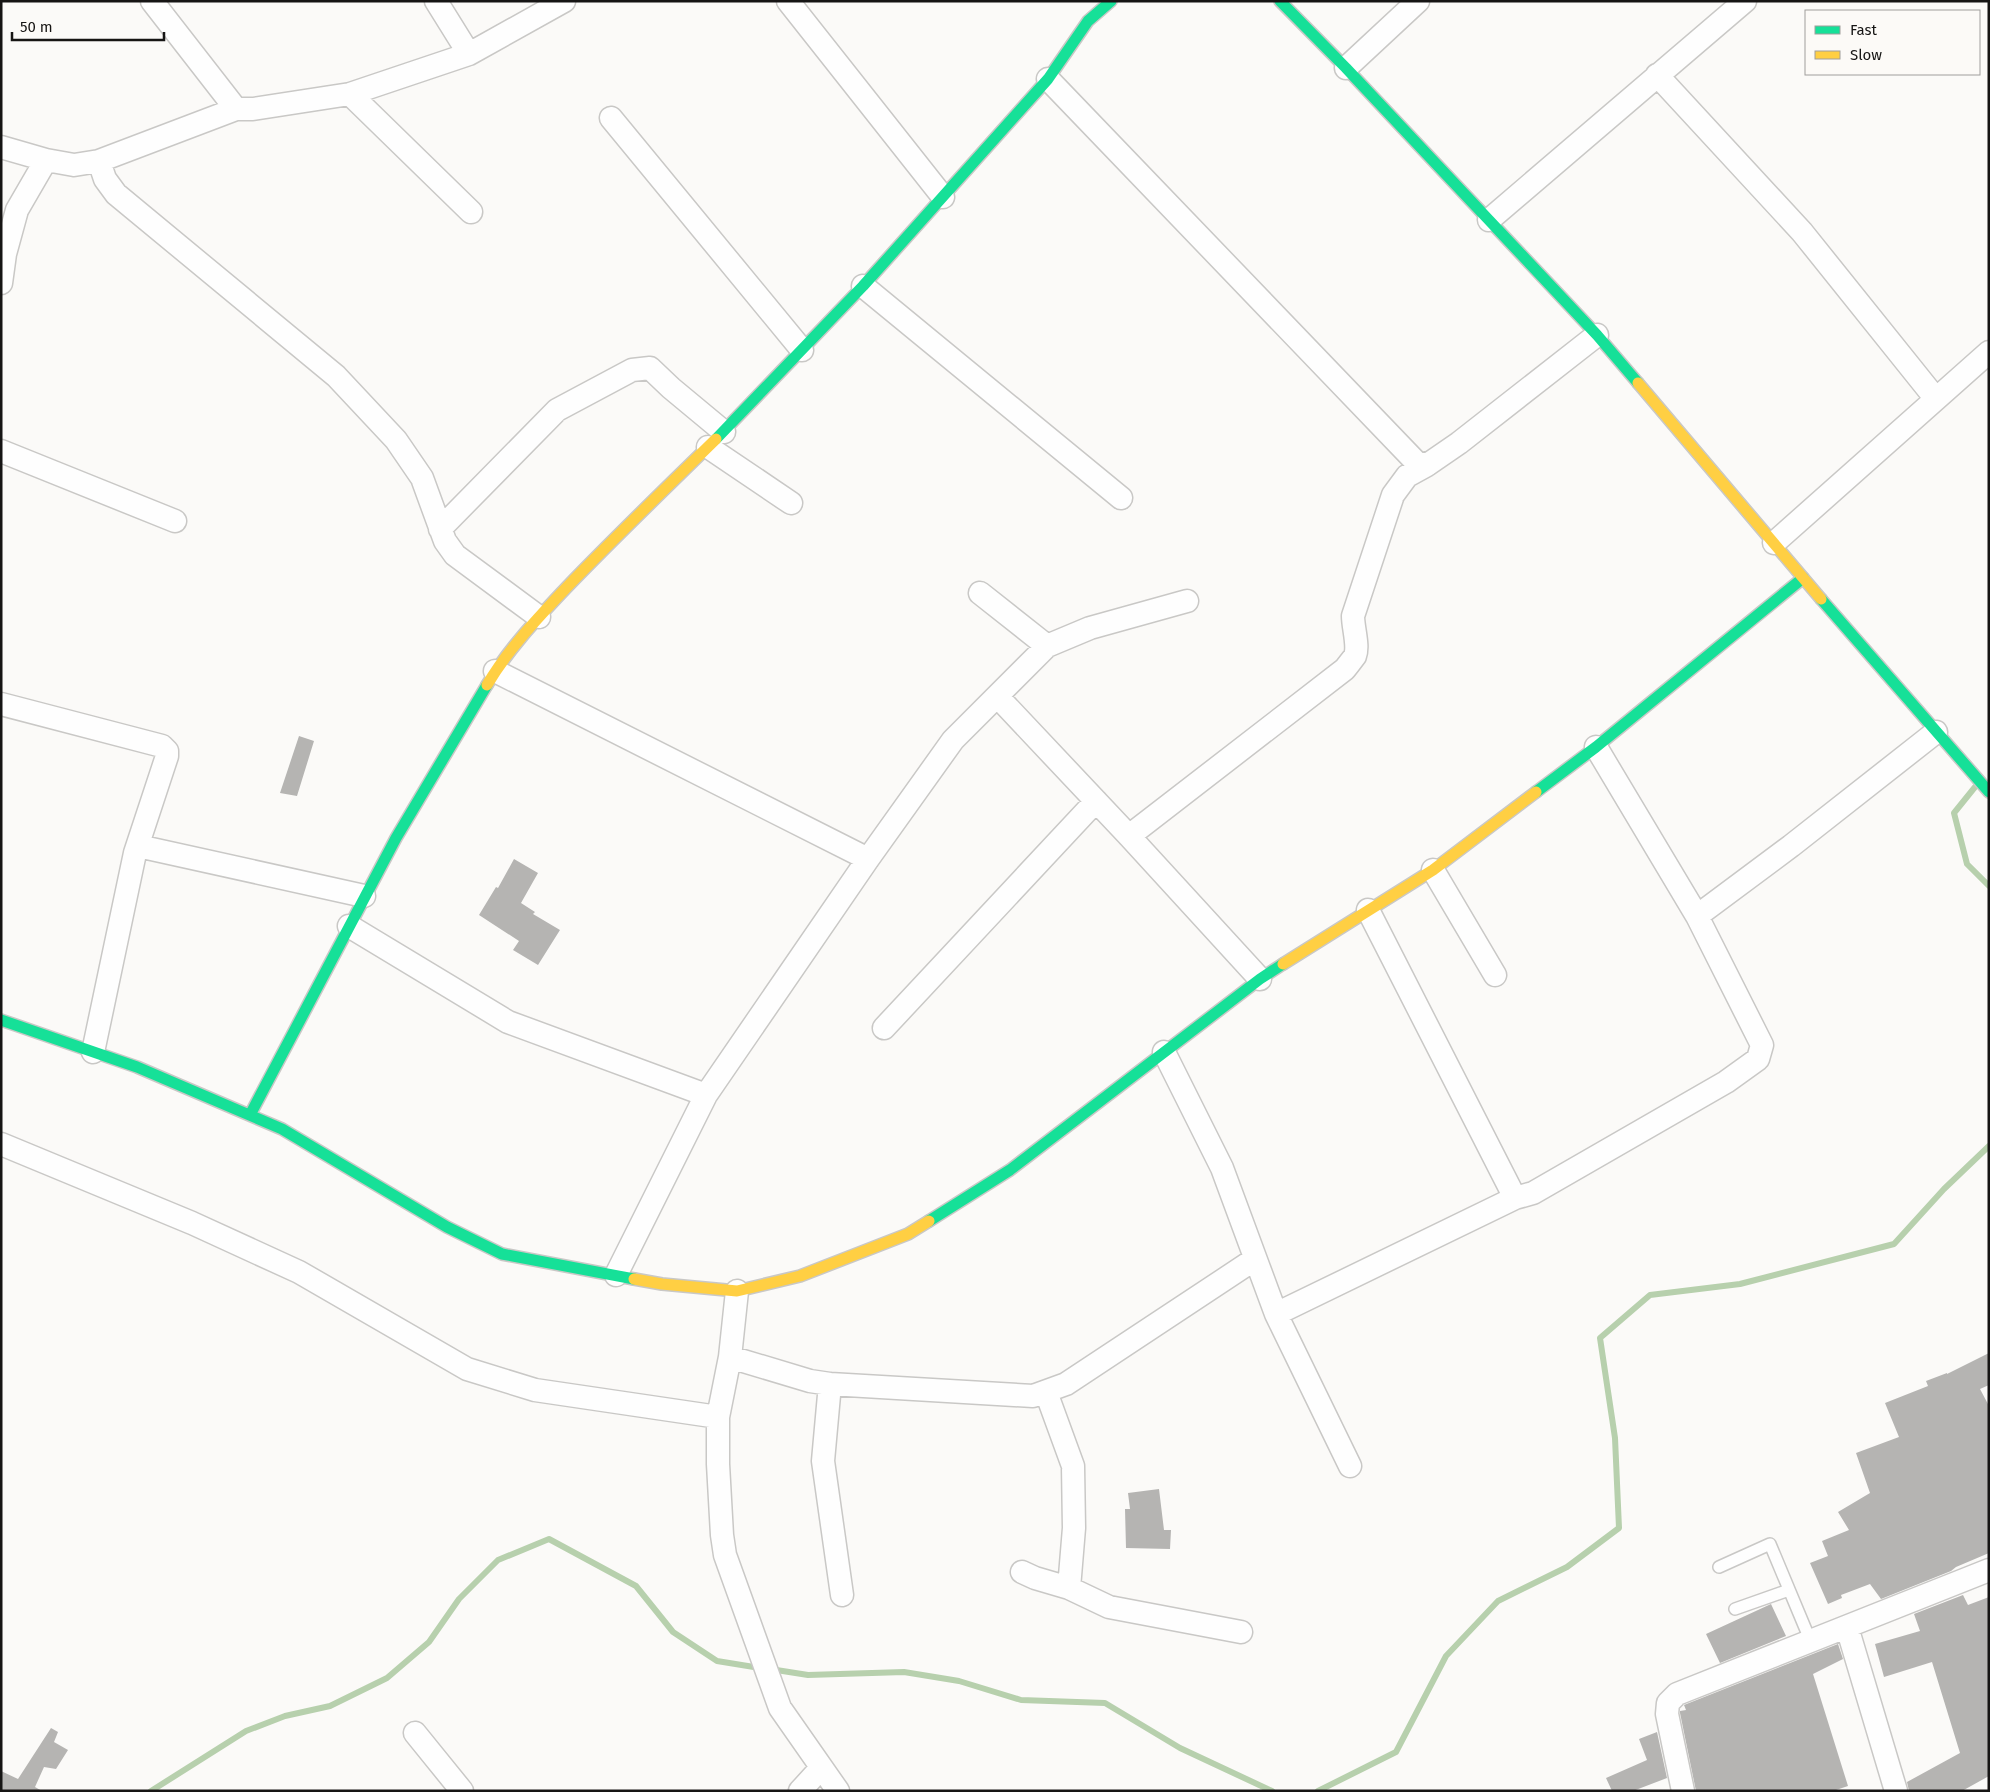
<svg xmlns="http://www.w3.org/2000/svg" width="1990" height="1792" font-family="'Fira Sans',sans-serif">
  <rect width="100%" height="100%" fill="#fbfaf8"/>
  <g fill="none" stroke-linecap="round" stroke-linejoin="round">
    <path stroke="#b7d0ad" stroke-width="6" d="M 1975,787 L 1954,813 L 1967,864 L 1989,886
      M 770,1669 L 808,1675 L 904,1672 L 959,1681 L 1021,1700 L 1105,1703 L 1180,1748 L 1272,1791
      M 151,1791 L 246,1731 L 285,1716 L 330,1706 L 387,1678 L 429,1642 L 459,1599 L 498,1560 L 549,1539 L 636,1586 L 673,1632 L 717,1661 L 760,1668
      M 1318,1791 L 1396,1752 L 1446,1656 L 1498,1601 L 1567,1567 L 1619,1528 L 1615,1438 L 1600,1338 L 1650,1295 L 1740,1284 L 1894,1244 L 1944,1189 L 1989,1146"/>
  </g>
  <path fill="#b5b4b2" d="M 299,736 L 314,741 L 297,796 L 280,793 Z
    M 514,859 L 538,873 L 521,903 L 535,912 L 533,914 L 560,930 L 538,965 L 513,950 L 519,941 L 479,915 L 496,887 L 498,888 Z
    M 1989,1353 L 1989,1385 L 1980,1389 L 1989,1406 L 1989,1553 L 1956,1567 L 1951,1571 L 1881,1599 L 1870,1584 L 1841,1595 L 1842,1598 L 1828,1604 L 1810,1563 L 1828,1556 L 1822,1541 L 1849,1530 L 1838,1512 L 1870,1493 L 1856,1453 L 1899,1437 L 1885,1403 L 1928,1386 L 1926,1381 L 1947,1373 L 1947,1374 Z
    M 1159,1489 L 1164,1530 L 1171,1530 L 1170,1549 L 1126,1548 L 1125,1509 L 1130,1509 L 1128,1493 Z
    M 1963,1595 L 1968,1605 L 1989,1597 L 1989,1776 L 1962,1791 L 1909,1791 L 1907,1782 L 1960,1753 L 1932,1662 L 1884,1677 L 1875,1644 L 1920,1631 L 1914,1614 Z
    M 1771,1604 L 1786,1636 L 1720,1663 L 1706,1634 Z
    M 1838,1644 L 1843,1659 L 1813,1674 L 1848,1786 L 1833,1791 L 1696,1791 L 1680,1713 L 1680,1711 L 1686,1710 L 1684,1705 Z
    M 51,1728 L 58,1732 L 54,1742 L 68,1750 L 56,1769 L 44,1767 L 35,1787 L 42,1791 L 1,1791 L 1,1771 L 18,1779 Z
    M 1657,1732 L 1667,1778 L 1633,1791 L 1612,1791 L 1606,1778 L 1647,1760 L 1639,1739 Z"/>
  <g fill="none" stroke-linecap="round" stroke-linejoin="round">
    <g stroke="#c9c8c6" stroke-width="14">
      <path id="lane" d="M 1719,1567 L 1770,1544 L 1811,1642
        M 1735,1609 L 1789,1590"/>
    </g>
    <g stroke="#c9c8c6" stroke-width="25">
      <path id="street" d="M 152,1 L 236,109
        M 436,1 L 469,54
        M 788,1 L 943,197
        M 1346,68 L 1418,1
        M 1657,75 L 1802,232 L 1936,399
        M 1048,79 L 1416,462 L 1427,465
        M 350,94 L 471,212
        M 611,118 L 802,350
        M 1,147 L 46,160 L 74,165 L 99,161 L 236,109 L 253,109 L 350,94 L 469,54 L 564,1
        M 99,161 L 105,179 L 116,194 L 336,376 L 396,440 L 422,478 L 445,541 L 455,555 L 539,617
        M 1489,220 L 1745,1
        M 1,283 L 5,254 L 17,210 L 46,160
        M 863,286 L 1121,498
        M 708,447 L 791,503
        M 1,451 L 175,521
        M 440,529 L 557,410 L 632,370 L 650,368 L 671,388 L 724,432
        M 1774,543 L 1989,352
        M 980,593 L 1047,646
        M 495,671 L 868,859
        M 997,696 L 1129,836 L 1260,979
        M 1,704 L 162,746 L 167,751 L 167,756 L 135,853 L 93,1052
        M 1129,836 L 1345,669 C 1348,665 1352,660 1355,656 C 1359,646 1353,628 1353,616 L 1393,495 L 1407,476 L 1427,465 L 1459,443 L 1597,335
        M 138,846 L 364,896
        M 1433,870 L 1495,975
        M 1368,910 L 1515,1198
        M 1697,916 L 1791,846 L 1936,732
        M 349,926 L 508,1022 L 706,1095
        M 884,1028 L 1096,801
        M 1164,1052 L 1222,1168 L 1276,1314 L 1350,1466
        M 1,1144 L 192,1223 L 299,1272 L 467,1369 L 535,1390 L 718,1417
        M 616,1275 L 706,1095 L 868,859 L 953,740 L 1047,646 L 1090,628 L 1187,601
        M 737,1291 L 730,1357 L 718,1417 L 718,1464 L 722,1535 L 725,1555 L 780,1708 L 838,1791
        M 1276,1314 L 1515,1198 L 1533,1193 L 1726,1082 L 1758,1059 L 1762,1045 L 1697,916 L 1596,747
        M 730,1357 L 810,1381 L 830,1384 L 1033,1396 L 1066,1384 L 1255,1259
        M 830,1384 L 823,1461 L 842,1595
        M 1046,1392 L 1073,1466 L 1074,1528 L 1069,1588
        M 1022,1572 L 1035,1578 L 1069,1588 L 1109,1607 L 1241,1632
        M 1847,1627 L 1896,1791
        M 415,1733 L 462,1791
        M 800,1791 L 821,1768
        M 1683,1791 L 1667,1714 L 1668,1703 L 1677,1694 L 1989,1570"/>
    </g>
    <g stroke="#c9c8c6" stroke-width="14">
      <path id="fast" d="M 1280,1 L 1346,68 L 1597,335 L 1638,383
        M 716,439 L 863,286 L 1048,79 L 1088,21 L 1111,1
        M 1821,599 L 1989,792
        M 1536,792 L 1596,747 L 1803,578
        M 1,1020 L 137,1067 L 282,1129 L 447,1227 L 502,1254 L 634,1279
        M 250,1115 L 396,838 L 487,685
        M 929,1221 L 1010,1170 L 1260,979 L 1283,964"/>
    </g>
    <g stroke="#c9c8c6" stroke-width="14">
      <path id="slow" d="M 1638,383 L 1821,599
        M 487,685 C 508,649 538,618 567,587 C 615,537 666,488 716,439
        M 1283,964 L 1433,870 L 1536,792
        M 634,1279 L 662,1284 L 737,1291 L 800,1276 L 908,1234 L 929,1221"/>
    </g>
    <use href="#lane" stroke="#fefefe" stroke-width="11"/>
    <use href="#street" stroke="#fefefe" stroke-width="22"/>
    <use href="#fast" stroke="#16e098" stroke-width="11"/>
    <use href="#slow" stroke="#ffcf43" stroke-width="11"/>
  </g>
  <rect width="1990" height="1792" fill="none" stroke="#161514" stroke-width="5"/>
  <rect x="1805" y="10" width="175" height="65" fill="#fcfaf7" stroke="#a09e9c"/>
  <rect x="1815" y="26" width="25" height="8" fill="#16e098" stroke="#a09e9c"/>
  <text x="1850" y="35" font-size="15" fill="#161514">Fast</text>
  <rect x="1815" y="51" width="25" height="8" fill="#ffcf43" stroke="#a09e9c"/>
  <text x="1850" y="60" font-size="15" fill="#161514">Slow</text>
  <path d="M12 32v8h152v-8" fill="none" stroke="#161514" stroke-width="2.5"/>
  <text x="20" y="32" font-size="15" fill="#161514" stroke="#fcfaf7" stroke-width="4" paint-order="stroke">50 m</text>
</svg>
